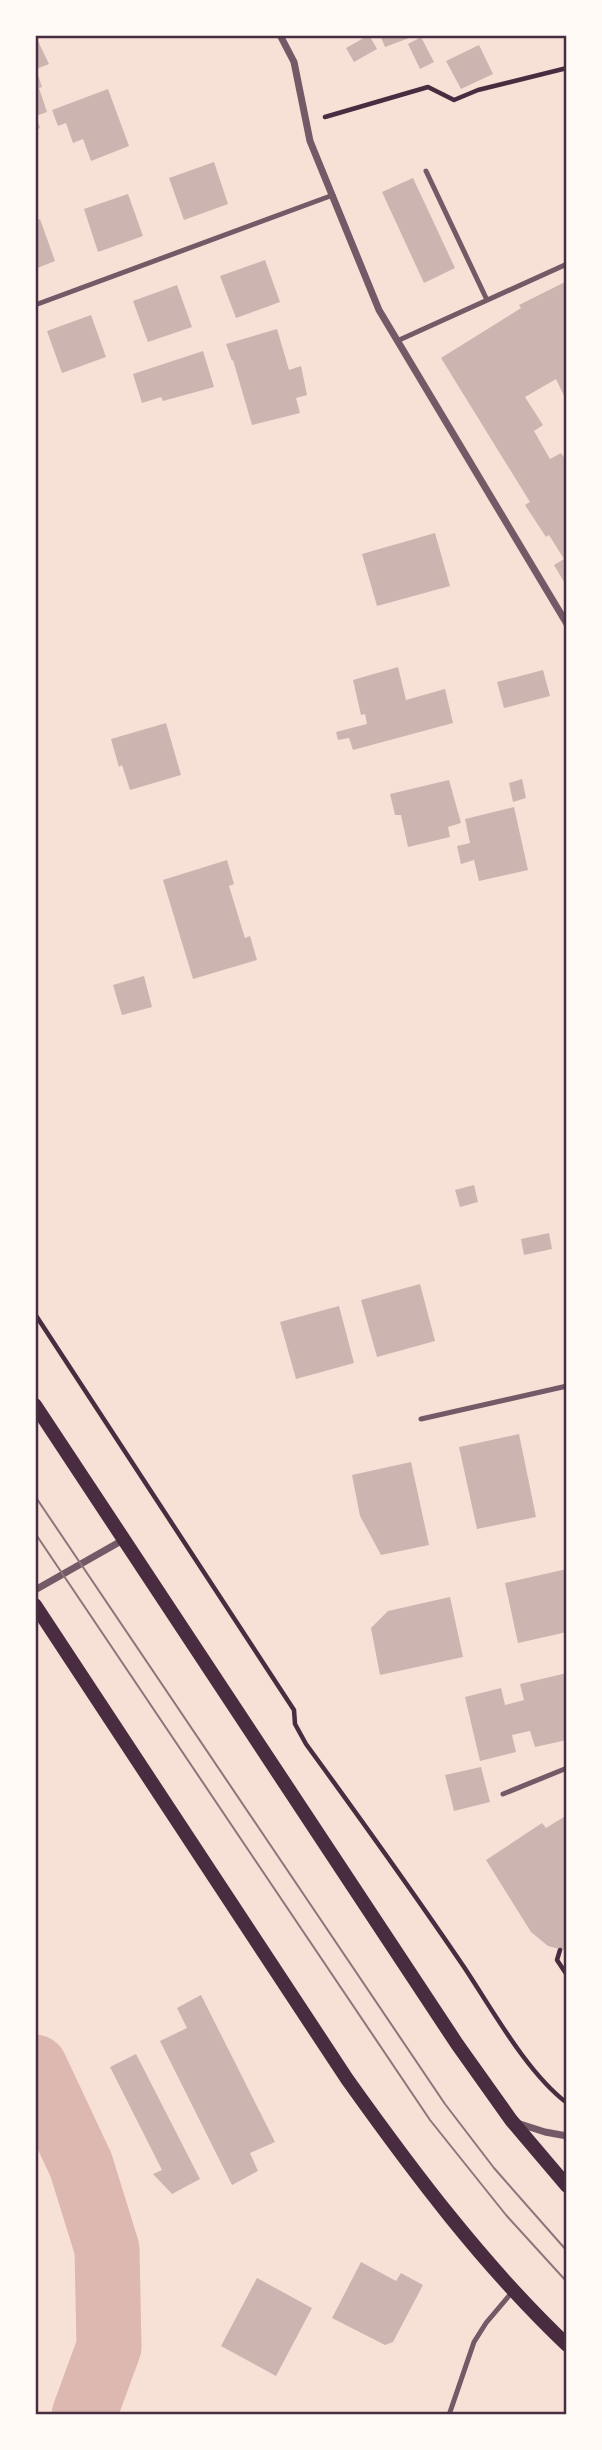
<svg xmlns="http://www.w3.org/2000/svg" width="602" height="2450" font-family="'Public Sans',sans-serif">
  <rect width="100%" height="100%" fill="#f7e1d7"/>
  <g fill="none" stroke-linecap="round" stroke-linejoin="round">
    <path stroke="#dcb8b0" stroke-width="65" d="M 35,2067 L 81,2165 L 107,2249 L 109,2347 L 84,2415"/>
  </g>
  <path fill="#ccb4b1" d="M 35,35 L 49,64 L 36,69 L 42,87 L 39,88 L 47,112 L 36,116 L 40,128 L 35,130 Z
    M 369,35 L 377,49 L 354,62 L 346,48 Z
    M 380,35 L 408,35 L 409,38 L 385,47 Z
    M 421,37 L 434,62 L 420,69 L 408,44 Z
    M 479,45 L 493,74 L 461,89 L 446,61 Z
    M 108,89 L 129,146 L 91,161 L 83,139 L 73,143 L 66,123 L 58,126 L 52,110 Z
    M 214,162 L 228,204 L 184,220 L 169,178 Z
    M 413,178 L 455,268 L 424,283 L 382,192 Z
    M 128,194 L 143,236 L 98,252 L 84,209 Z
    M 40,219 L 55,261 L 35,269 L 35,221 Z
    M 265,260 L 280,302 L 236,318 L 220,276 Z
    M 567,281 L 567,402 L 556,379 L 525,397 L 543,425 L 534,431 L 550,459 L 561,453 L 567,462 L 567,587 L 554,565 L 564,559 L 549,535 L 546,537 L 525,505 L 530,502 L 441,358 L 521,308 L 519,305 Z
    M 177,285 L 192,327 L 148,342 L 133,301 Z
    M 91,315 L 106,357 L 62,373 L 47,331 Z
    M 277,329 L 289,370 L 301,366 L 307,395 L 296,398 L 300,413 L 252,425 L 233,360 L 232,361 L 226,344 Z
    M 203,351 L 214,387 L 163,401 L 161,397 L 142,403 L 133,374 Z
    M 435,533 L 450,586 L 377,606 L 362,554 Z
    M 398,667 L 406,700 L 445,689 L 453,723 L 353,750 L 349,738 L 338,740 L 336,732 L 367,724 L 365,714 L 361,715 L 353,680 Z
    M 543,670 L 550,696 L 504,708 L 497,682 Z
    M 166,723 L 181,775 L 130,790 L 122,765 L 119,767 L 111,739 Z
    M 522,779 L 526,798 L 513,802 L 509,783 Z
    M 449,780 L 461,823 L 448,827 L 450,837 L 408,847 L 401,815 L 395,815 L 390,794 Z
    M 514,807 L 528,870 L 479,881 L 474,860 L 461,864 L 457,846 L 470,843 L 465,819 Z
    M 227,860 L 234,884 L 229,886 L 245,938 L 250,936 L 257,960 L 193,979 L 163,880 Z
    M 144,976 L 152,1007 L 122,1015 L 113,985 Z
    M 474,1185 L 478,1202 L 460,1207 L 455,1190 Z
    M 549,1233 L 552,1249 L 524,1255 L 521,1239 Z
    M 420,1284 L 435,1341 L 377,1357 L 361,1300 Z
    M 339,1306 L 354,1363 L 296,1379 L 280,1322 Z
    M 519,1434 L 536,1517 L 477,1529 L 459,1447 Z
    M 411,1462 L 429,1545 L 381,1555 L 360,1516 L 352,1475 Z
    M 567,1569 L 567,1632 L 518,1643 L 505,1583 Z
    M 450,1597 L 463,1657 L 380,1675 L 371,1628 L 388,1611 Z
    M 567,1673 L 567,1740 L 535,1747 L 530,1731 L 512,1735 L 516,1752 L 480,1761 L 465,1697 L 501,1688 L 505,1705 L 524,1700 L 520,1684 Z
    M 481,1767 L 490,1802 L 454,1811 L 445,1775 Z
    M 567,1815 L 567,1951 L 548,1946 L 531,1932 L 486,1860 L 542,1823 L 546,1828 Z
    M 201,1995 L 275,2142 L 250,2153 L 258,2171 L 232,2185 L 160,2041 L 187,2028 L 177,2008 Z
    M 136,2054 L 200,2179 L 172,2194 L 153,2174 L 162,2170 L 110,2067 Z
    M 361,2262 L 396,2281 L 401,2273 L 423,2285 L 393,2342 L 385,2345 L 332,2318 Z
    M 257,2278 L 312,2308 L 276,2376 L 221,2346 Z"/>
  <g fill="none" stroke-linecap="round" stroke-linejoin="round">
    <path stroke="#4a2c40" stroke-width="4.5" d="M 325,117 L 428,87 L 454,100 L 478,90 L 567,68
      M 35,1314 L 294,1710 L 295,1724 L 306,1744 C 360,1818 413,1892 464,1967 C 492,2009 527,2073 567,2103
      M 560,1950 L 557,1960 L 567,1975"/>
    <path stroke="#755966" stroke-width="5" d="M 426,171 L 487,300
      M 35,305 L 333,195
      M 397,341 L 567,264
      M 421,1419 L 567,1386
      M 503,1794 L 567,1768
      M 449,2415 L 474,2342 L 486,2323 L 513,2291"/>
    <path stroke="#755966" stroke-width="7" d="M 280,35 L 294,62 L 310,141 L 379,310 L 567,624
      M 35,1590 L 123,1540
      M 517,2123 L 545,2132 L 567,2136"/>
    <path stroke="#4a2c40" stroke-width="14" d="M 35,1405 L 457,2044 L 511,2120 L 567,2186
      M 35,1605 L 347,2079 C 414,2173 483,2265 567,2345"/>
    <path stroke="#8f747c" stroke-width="2" d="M 35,1496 L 445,2104 L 494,2168 L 567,2251
      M 35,1533 L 430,2120 L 506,2215 L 567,2282"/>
  </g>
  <rect width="602" height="2450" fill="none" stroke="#fffaf5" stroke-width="74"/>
  <rect x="37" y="37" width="528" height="2376" fill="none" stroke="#4a2c40" stroke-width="2.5"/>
</svg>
